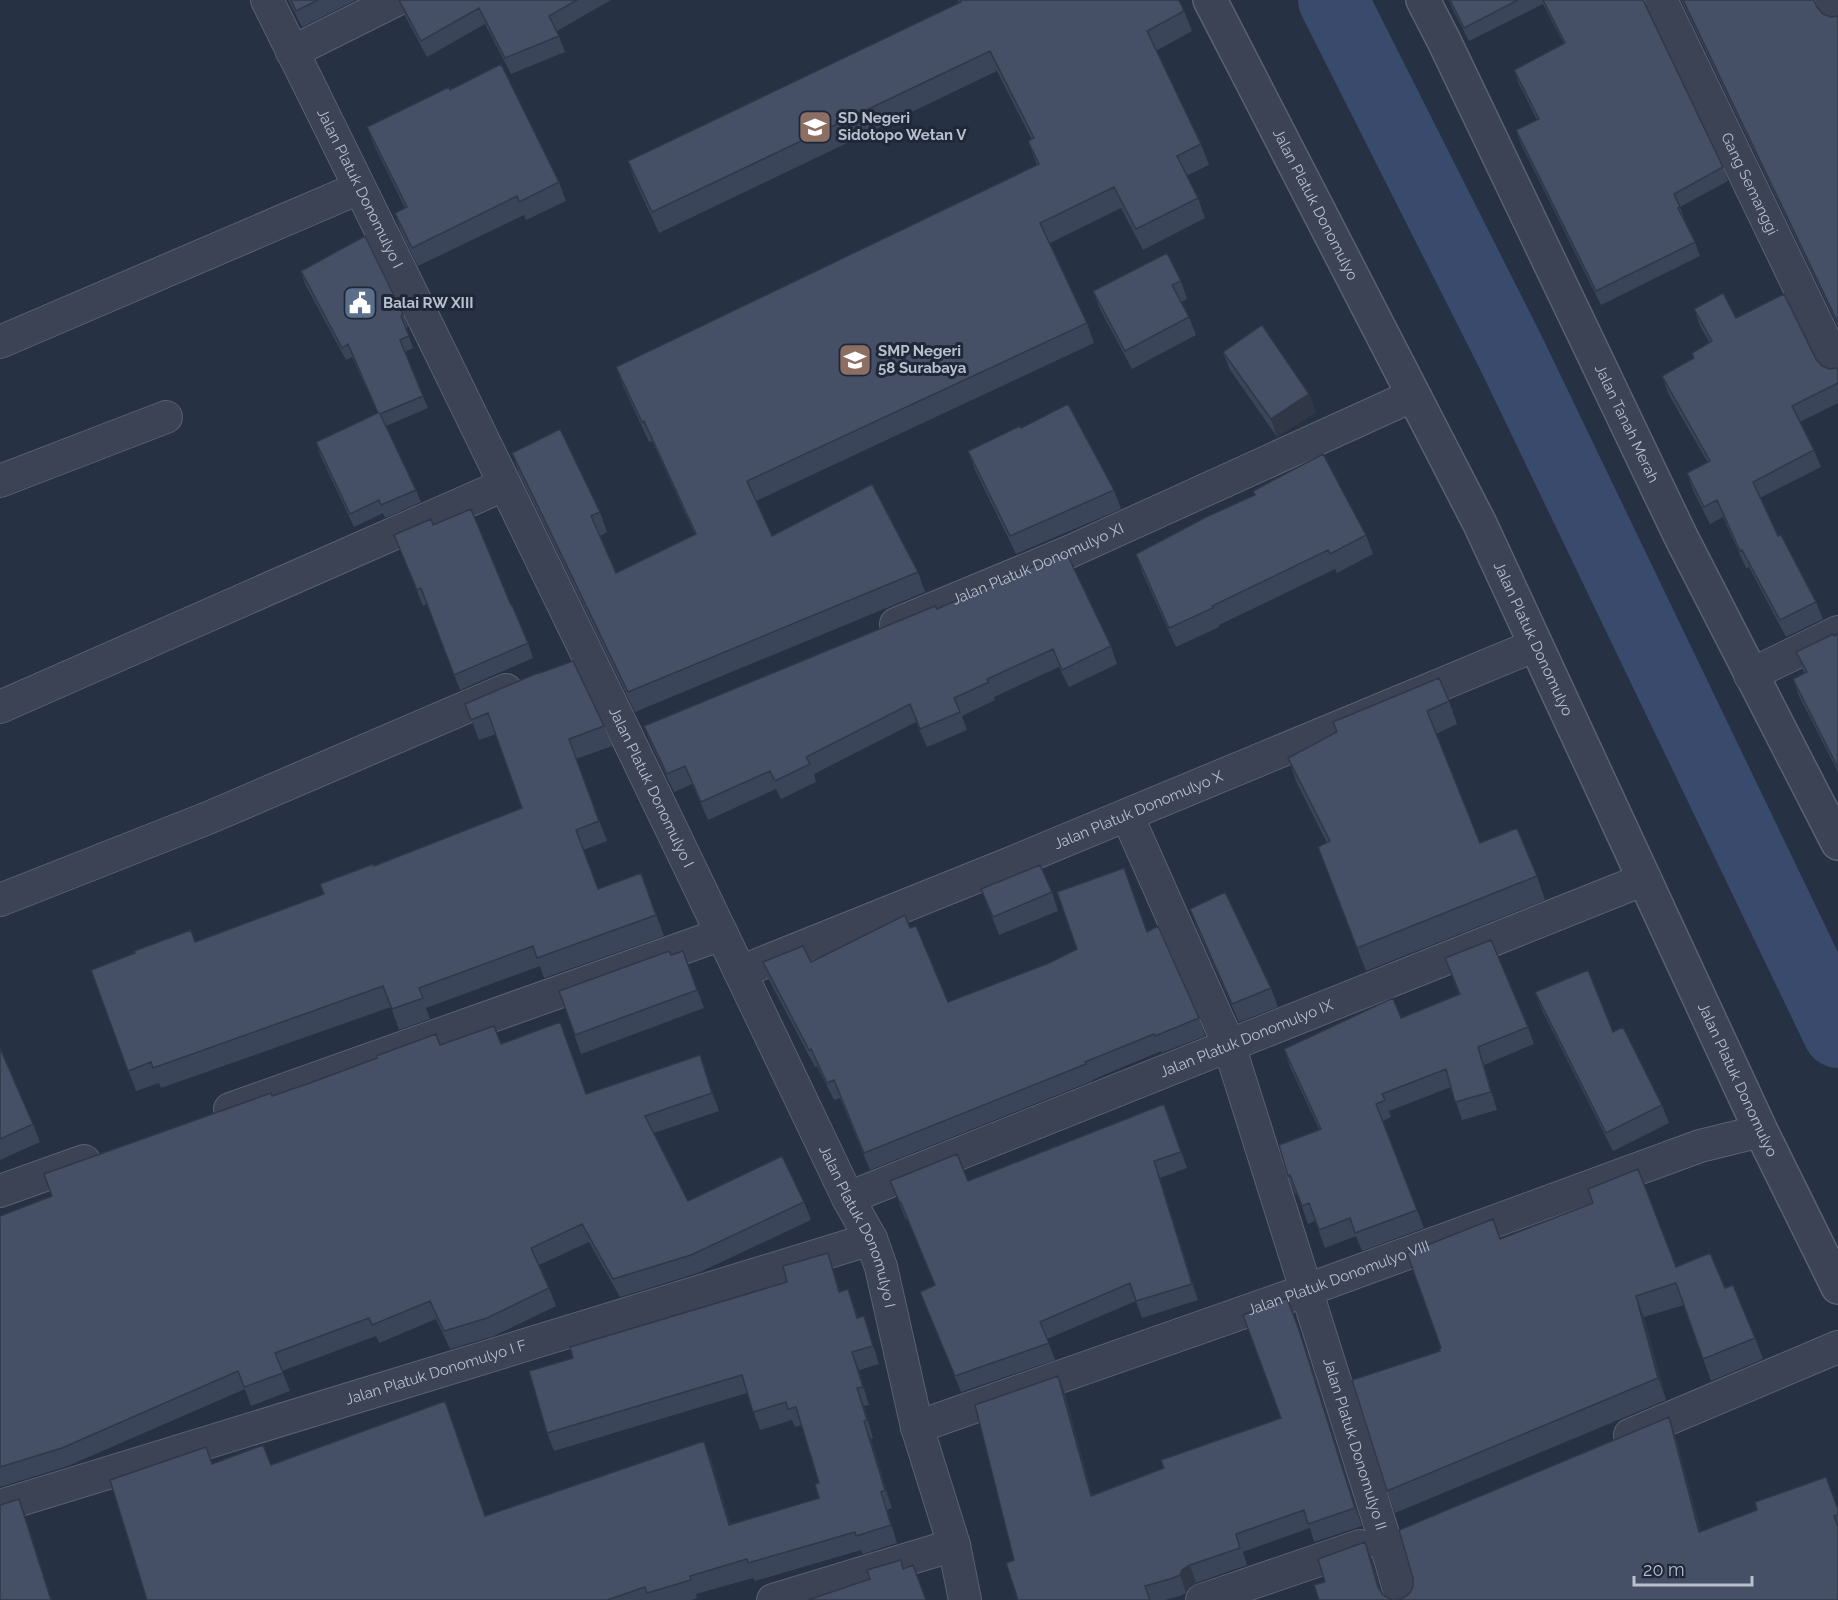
<svg xmlns="http://www.w3.org/2000/svg" width="1838" height="1600" font-family="Raleway,sans-serif">
  <rect width="100%" height="100%" fill="#263144"/>
  <g fill="none" stroke-linecap="round" stroke-linejoin="round">
    <path stroke="#394a6c" stroke-width="70" d="M 1333,0 L 1512,355 L 1838,1033"/>
    <g stroke="#596171" stroke-width="34">
      <g id="minor">
        <path id="s1" d="M 267,0 C 464,397 657,797 848,1198 L 871,1239 L 881,1267 L 917,1427 L 954,1545 L 965,1600"/>
        <path id="s2" d="M 1661,0 L 1838,368"/>
        <path d="M 1832,0 L 1838,13"/>
        <path d="M 292,52 L 396,0"/>
        <path d="M 0,342 L 359,188"/>
        <path d="M 0,481 L 166,417"/>
        <path id="s3" d="M 896,624 L 1069,552 L 1414,395"/>
        <path d="M 1750,675 L 1838,632"/>
        <path d="M 0,707 L 504,485"/>
        <path id="s4" d="M 1127,815 L 1229,1045 L 1384,1537 L 1402,1600"/>
        <path d="M 0,900 L 208,818 L 506,690"/>
        <path id="s5" d="M 740,972 L 1011,863 L 1536,645"/>
        <path d="M 230,1109 L 722,934"/>
        <path d="M 0,1191 L 84,1161"/>
        <path id="s6" d="M 848,1198 L 1645,879"/>
        <path id="s7" d="M 917,1427 L 1307,1290 L 1700,1146 L 1761,1131"/>
        <path d="M 1630,1435 L 1838,1347"/>
        <path id="s8" d="M 0,1506 L 871,1239"/>
        <path d="M 773,1600 L 954,1545"/>
        <path d="M 1202,1600 L 1360,1546"/>
      </g>
    </g>
    <g stroke="#596171" stroke-width="36">
      <g id="tertiary">
        <path id="s9" d="M 1210,0 L 1480,524 L 1761,1131 L 1838,1287"/>
        <path id="s10" d="M 1423,0 L 1444,41 L 1681,537 L 1838,843"/>
      </g>
    </g>
    <use href="#minor" stroke="#3b4354" stroke-width="32"/>
    <use href="#tertiary" stroke="#3b4354" stroke-width="33"/>
  </g>
  <path fill="#3b4559" d="M 288,0 L 356,0 L 302,27 Z
    M 399,0 L 611,0 L 557,31 L 565,52 L 511,74 L 485,24 L 427,57 L 405,16 Z
    M 958,0 L 1179,0 L 1184,11 L 1192,31 L 1156,51 L 1201,144 L 1209,165 L 1186,176 L 1198,198 L 1205,218 L 1143,250 L 1121,208 L 1050,243 L 1087,323 L 1094,343 L 756,501 L 772,536 L 918,572 L 925,592 L 635,712 L 519,473 L 512,453 L 600,512 L 607,532 L 600,536 L 616,573 L 695,535 L 652,441 L 649,442 L 624,388 L 616,367 L 1037,165 L 1028,141 L 1032,140 L 997,71 L 659,233 L 635,181 L 628,161 L 959,3 Z
    M 1449,0 L 1643,0 L 1723,167 L 1728,181 L 1680,207 L 1685,221 L 1695,242 L 1700,256 L 1601,305 L 1521,144 L 1516,130 L 1537,120 L 1519,84 L 1514,70 L 1564,44 L 1543,4 L 1469,41 L 1453,10 Z
    M 1681,0 L 1815,0 L 1817,7 L 1823,14 L 1831,17 L 1838,16 L 1838,326 Z
    M 450,90 L 559,182 L 566,201 L 526,220 L 524,215 L 418,266 L 401,232 L 395,213 L 405,208 L 374,145 L 367,127 Z
    M 301,271 L 403,314 L 408,327 L 406,328 L 413,348 L 405,352 L 428,408 L 386,426 L 416,490 L 421,502 L 385,518 L 383,513 L 354,527 L 320,455 L 316,442 L 378,413 L 352,357 L 346,360 L 305,284 Z
    M 1181,281 L 1187,299 L 1181,302 L 1189,317 L 1196,335 L 1132,369 L 1100,309 L 1093,291 Z
    M 1694,309 L 1736,318 L 1816,359 L 1822,366 L 1838,371 L 1838,403 L 1800,422 L 1814,450 L 1821,467 L 1760,498 L 1778,536 L 1816,602 L 1823,619 L 1786,637 L 1749,567 L 1746,568 L 1723,517 L 1710,524 L 1693,490 L 1687,473 L 1708,463 L 1668,393 L 1662,376 L 1694,358 L 1692,353 L 1710,343 L 1700,326 Z
    M 1223,352 L 1309,394 L 1316,412 L 1277,437 L 1230,370 Z
    M 1021,428 L 1114,490 L 1121,509 L 1016,554 L 975,470 L 968,451 Z
    M 433,525 L 511,605 L 528,643 L 533,658 L 460,690 L 427,604 L 423,606 L 394,535 Z
    M 1366,535 L 1373,554 L 1337,573 L 1335,569 L 1219,625 L 1219,627 L 1176,647 L 1142,572 L 1136,554 Z
    M 937,609 L 1111,646 L 1117,664 L 1069,687 L 1059,667 L 994,697 L 995,700 L 962,716 L 967,730 L 927,747 L 916,722 L 814,774 L 816,782 L 781,799 L 776,789 L 708,820 L 692,784 L 674,792 L 651,744 L 644,726 Z
    M 1838,634 L 1838,772 L 1799,696 L 1793,679 L 1804,673 L 1796,652 Z
    M 540,673 L 604,726 L 612,746 L 576,759 L 607,841 L 583,850 L 598,889 L 641,873 L 664,936 L 544,978 L 540,966 L 426,1008 L 430,1019 L 399,1030 L 391,1007 L 161,1088 L 159,1083 L 136,1091 L 91,970 L 195,942 L 324,894 L 374,866 L 522,808 L 496,734 L 479,740 L 465,704 Z
    M 1449,701 L 1457,724 L 1436,734 L 1480,843 L 1537,876 L 1545,900 L 1366,971 L 1318,847 L 1327,843 L 1296,781 L 1288,758 Z
    M 981,889 L 1052,892 L 1058,911 L 999,935 Z
    M 1190,909 L 1271,988 L 1278,1007 L 1239,1022 L 1197,928 Z
    M 910,928 L 948,1002 L 1147,932 L 1199,1018 L 1205,1036 L 1161,1053 L 1161,1051 L 1092,1080 L 1092,1081 L 870,1170 L 840,1098 L 834,1100 L 817,1066 L 815,1067 L 769,980 L 763,962 L 811,962 Z
    M 683,951 L 704,1008 L 581,1054 L 559,991 Z
    M 1445,958 L 1528,1027 L 1534,1044 L 1484,1065 L 1497,1110 L 1462,1120 L 1451,1087 L 1389,1111 L 1391,1117 L 1383,1121 L 1424,1228 L 1362,1251 L 1356,1236 L 1325,1248 L 1315,1221 L 1308,1224 L 1297,1193 L 1295,1194 L 1288,1176 L 1319,1129 L 1290,1067 L 1284,1049 L 1401,1018 L 1459,995 Z
    M 1535,992 L 1613,1032 L 1662,1105 L 1669,1123 L 1613,1151 L 1542,1010 Z
    M 501,1044 L 586,1094 L 706,1073 L 719,1111 L 654,1133 L 688,1201 L 804,1202 L 811,1220 L 698,1273 L 620,1297 L 589,1242 L 539,1265 L 549,1288 L 556,1306 L 494,1336 L 450,1349 L 436,1319 L 379,1343 L 376,1336 L 282,1371 L 290,1391 L 251,1406 L 245,1389 L 68,1466 L 0,1487 L 0,1216 L 52,1196 L 272,1096 L 440,1045 Z
    M 0,1048 L 33,1124 L 40,1142 L 0,1160 Z
    M 1164,1104 L 1187,1168 L 1160,1178 L 1198,1300 L 1142,1318 L 1136,1301 L 1047,1339 L 1055,1360 L 961,1392 L 920,1292 L 935,1286 L 907,1219 L 906,1220 L 890,1181 L 968,1181 Z
    M 1500,1239 L 1676,1267 L 1725,1288 L 1755,1338 L 1763,1359 L 1711,1381 L 1684,1305 L 1644,1317 L 1666,1400 L 1395,1513 L 1387,1491 L 1441,1348 Z
    M 828,1253 L 840,1291 L 848,1289 L 858,1317 L 864,1316 L 879,1364 L 859,1370 L 869,1405 L 864,1406 L 873,1438 L 871,1439 L 892,1508 L 887,1510 L 897,1543 L 863,1554 L 861,1550 L 755,1581 L 753,1578 L 696,1594 L 697,1598 L 691,1600 L 147,1600 L 212,1464 L 271,1465 L 486,1516 L 711,1459 L 730,1524 L 819,1498 L 819,1483 L 802,1425 L 795,1427 L 792,1420 L 760,1430 L 747,1393 L 554,1451 L 547,1433 L 573,1358 L 787,1282 Z
    M 1306,1348 L 1362,1526 L 1314,1542 L 1310,1528 L 1243,1552 L 1247,1565 L 1196,1583 L 1189,1588 L 1186,1593 L 1180,1596 L 1165,1600 L 1018,1600 L 1014,1560 L 1058,1376 L 1065,1394 L 1092,1495 L 1164,1468 L 1281,1418 Z
    M 1675,1435 L 1701,1532 L 1838,1509 L 1838,1600 L 1319,1600 L 1325,1582 L 1372,1560 L 1381,1592 L 1383,1595 L 1392,1600 L 1401,1599 Z"/>
  <path fill="#303848" d="M 1309,394 L 1316,412 L 1277,437 L 1271,419 Z
    M 1478,1047 L 1484,1065 L 1497,1110 L 1491,1092 Z
    M 700,1055 L 706,1073 L 719,1111 L 712,1093 Z
    M 1154,1161 L 1160,1178 L 1198,1300 L 1192,1284 Z
    M 828,1253 L 834,1271 L 846,1310 L 839,1292 Z
    M 848,1289 L 855,1307 L 863,1336 L 857,1318 Z
    M 1636,1296 L 1644,1317 L 1666,1400 L 1658,1378 Z
    M 1299,1330 L 1306,1348 L 1362,1526 L 1355,1508 Z
    M 852,1352 L 859,1370 L 869,1405 L 863,1387 Z
    M 1058,1376 L 1065,1394 L 1097,1514 L 1091,1496 Z
    M 857,1388 L 864,1406 L 873,1438 L 867,1420 Z
    M 1669,1417 L 1675,1435 L 1706,1550 L 1699,1532 Z
    M 864,1421 L 871,1439 L 892,1508 L 885,1490 Z
    M 704,1441 L 711,1459 L 735,1543 L 729,1525 Z
    M 19,1499 L 26,1517 L 52,1600 L 51,1600 Z
    M 1365,1542 L 1372,1560 L 1383,1600 L 1378,1587 Z
    M 1190,1565 L 1196,1583 L 1189,1588 L 1186,1593 L 1180,1575 L 1182,1570 Z"/>
  <path fill="#455067" stroke="#303848" stroke-width="1.5" d="M 291,0 L 318,0 L 296,11 Z
    M 399,0 L 577,0 L 549,16 L 559,36 L 505,58 L 479,8 L 421,41 Z
    M 960,0 L 1179,0 L 1184,11 L 1147,31 L 1201,144 L 1177,156 L 1198,198 L 1136,229 L 1114,187 L 1040,223 L 1087,323 L 747,481 L 772,536 L 872,484 L 918,572 L 628,692 L 512,453 L 560,429 L 600,512 L 591,516 L 616,573 L 696,534 L 644,421 L 642,422 L 616,367 L 1039,164 L 1028,141 L 1034,138 L 990,51 L 652,212 L 628,161 L 961,2 Z
    M 1450,0 L 1518,0 L 1464,28 Z
    M 1543,0 L 1643,0 L 1723,167 L 1674,194 L 1680,207 L 1678,208 L 1695,242 L 1596,291 L 1516,130 L 1539,119 L 1514,70 L 1565,43 Z
    M 1683,0 L 1814,0 L 1817,7 L 1823,14 L 1831,17 L 1838,16 L 1838,323 Z
    M 501,64 L 559,182 L 519,202 L 517,196 L 412,248 L 395,213 L 407,207 L 367,127 L 449,87 L 450,90 Z
    M 365,236 L 403,314 L 401,316 L 409,336 L 400,340 L 423,396 L 380,414 L 416,490 L 381,505 L 379,500 L 350,514 L 316,442 L 378,413 L 348,344 L 342,348 L 301,271 Z
    M 1167,253 L 1181,281 L 1172,285 L 1189,317 L 1125,351 L 1093,291 Z
    M 1723,293 L 1736,318 L 1784,294 L 1816,359 L 1822,366 L 1830,369 L 1837,368 L 1838,371 L 1838,383 L 1792,406 L 1814,450 L 1753,482 L 1778,536 L 1781,535 L 1816,602 L 1780,620 L 1742,550 L 1740,551 L 1717,500 L 1704,507 L 1687,473 L 1710,461 L 1662,376 L 1694,358 L 1692,353 L 1712,341 L 1694,309 Z
    M 1262,325 L 1309,394 L 1271,419 L 1223,352 Z
    M 1068,404 L 1114,490 L 1010,536 L 968,451 L 1020,426 L 1021,428 Z
    M 1323,454 L 1366,535 L 1330,554 L 1328,550 L 1212,606 L 1213,608 L 1169,628 L 1136,554 L 1206,517 L 1255,495 L 1253,491 Z
    M 471,509 L 511,605 L 512,605 L 528,643 L 454,675 L 421,588 L 417,590 L 394,535 L 431,519 L 433,525 Z
    M 1066,552 L 1111,646 L 1062,670 L 1053,649 L 987,679 L 989,682 L 954,698 L 960,712 L 920,729 L 910,704 L 806,757 L 810,764 L 775,781 L 770,771 L 701,802 L 685,766 L 667,774 L 644,726 L 935,606 L 937,609 Z
    M 1833,634 L 1834,636 L 1838,634 L 1838,768 L 1793,679 L 1807,672 L 1796,652 Z
    M 573,661 L 604,726 L 569,739 L 599,821 L 576,830 L 598,889 L 641,873 L 656,915 L 537,958 L 533,946 L 419,988 L 423,998 L 392,1009 L 383,986 L 153,1068 L 151,1062 L 128,1071 L 91,970 L 135,953 L 134,951 L 191,930 L 195,942 L 324,894 L 320,884 L 373,864 L 374,866 L 522,808 L 488,713 L 471,720 L 465,704 L 540,672 L 540,673 Z
    M 1439,678 L 1449,701 L 1427,711 L 1480,843 L 1517,828 L 1537,876 L 1357,948 L 1318,847 L 1330,841 L 1288,758 L 1337,732 L 1333,722 Z
    M 1040,865 L 1052,892 L 993,917 L 981,889 Z
    M 1124,868 L 1147,932 L 1158,926 L 1199,1018 L 1155,1036 L 1154,1034 L 1085,1062 L 1086,1064 L 864,1153 L 834,1080 L 827,1083 L 811,1049 L 809,1050 L 763,962 L 803,946 L 811,962 L 905,915 L 910,928 L 916,926 L 948,1002 L 1049,963 L 1077,949 L 1057,892 Z
    M 1225,892 L 1271,988 L 1232,1004 L 1190,909 Z
    M 1491,940 L 1528,1027 L 1478,1047 L 1491,1092 L 1455,1102 L 1446,1069 L 1382,1094 L 1385,1100 L 1376,1104 L 1417,1210 L 1355,1233 L 1350,1218 L 1319,1230 L 1309,1203 L 1302,1206 L 1290,1175 L 1288,1176 L 1279,1145 L 1321,1129 L 1284,1049 L 1393,998 L 1401,1018 L 1460,994 L 1445,958 Z
    M 669,951 L 671,955 L 683,951 L 697,990 L 575,1035 L 559,991 Z
    M 1588,970 L 1613,1032 L 1623,1027 L 1662,1105 L 1606,1133 L 1535,992 Z
    M 560,1022 L 586,1094 L 700,1055 L 712,1093 L 645,1116 L 688,1201 L 782,1156 L 804,1202 L 691,1255 L 613,1279 L 582,1224 L 531,1248 L 549,1288 L 487,1318 L 444,1331 L 430,1301 L 372,1325 L 369,1318 L 275,1353 L 283,1373 L 244,1387 L 238,1371 L 62,1448 L 0,1467 L 0,1216 L 52,1196 L 44,1174 L 271,1093 L 272,1096 L 310,1083 L 377,1058 L 376,1056 L 436,1034 L 440,1045 L 494,1026 L 501,1044 Z
    M 0,1048 L 33,1124 L 0,1139 Z
    M 1164,1104 L 1181,1152 L 1154,1161 L 1192,1284 L 1136,1301 L 1130,1283 L 1040,1322 L 1049,1343 L 955,1376 L 920,1292 L 935,1285 L 901,1203 L 900,1203 L 890,1181 L 957,1154 L 968,1181 Z
    M 1638,1169 L 1676,1267 L 1710,1253 L 1725,1288 L 1733,1285 L 1755,1338 L 1703,1359 L 1676,1283 L 1636,1296 L 1658,1378 L 1387,1491 L 1352,1380 L 1440,1351 L 1439,1349 L 1441,1348 L 1407,1253 L 1493,1219 L 1500,1239 L 1593,1203 L 1588,1189 Z
    M 828,1253 L 839,1292 L 848,1289 L 857,1318 L 864,1316 L 873,1346 L 852,1352 L 863,1387 L 857,1388 L 867,1420 L 864,1421 L 885,1490 L 881,1492 L 891,1525 L 856,1536 L 855,1532 L 748,1563 L 747,1559 L 690,1576 L 691,1580 L 647,1593 L 645,1587 L 607,1600 L 147,1600 L 110,1480 L 206,1447 L 212,1464 L 263,1445 L 271,1465 L 445,1401 L 485,1516 L 704,1441 L 729,1525 L 819,1498 L 815,1484 L 819,1483 L 796,1407 L 788,1409 L 786,1402 L 753,1412 L 742,1375 L 547,1433 L 529,1371 L 573,1358 L 570,1347 L 787,1282 L 783,1266 Z
    M 1287,1298 L 1299,1330 L 1355,1508 L 1308,1524 L 1304,1510 L 1236,1534 L 1240,1548 L 1190,1565 L 1182,1570 L 1180,1575 L 1173,1578 L 1145,1586 L 1150,1600 L 1018,1600 L 1006,1563 L 1014,1560 L 975,1405 L 1058,1376 L 1091,1496 L 1164,1468 L 1161,1460 L 1281,1418 L 1243,1315 Z
    M 1669,1417 L 1699,1532 L 1757,1510 L 1755,1502 L 1826,1477 L 1838,1509 L 1838,1515 L 1834,1516 L 1838,1527 L 1838,1600 L 1319,1600 L 1314,1585 L 1325,1582 L 1318,1559 L 1365,1542 L 1378,1587 L 1383,1595 L 1392,1600 L 1401,1599 L 1409,1594 L 1413,1587 L 1413,1578 L 1399,1530 Z
    M 19,1499 L 51,1600 L 0,1600 L 0,1505 Z
    M 901,1560 L 903,1569 L 913,1565 L 926,1600 L 808,1600 L 870,1579 L 867,1570 Z"/>
  <defs>
    <g id="school-square" transform="scale(1.725)"><rect x="-9" y="-9" width="18" height="18" rx="4" fill="#8d6e63" stroke="#1f2839"/><path d="M0-5L7-2L0 1L-7-2ZM-4 1L0 2.5L4 1V4Q0 6-4 4Z" fill="#fff"/></g>
    <g id="civic-square" transform="scale(1.725)"><rect x="-9" y="-9" width="18" height="18" rx="4" fill="#5c6f8a" stroke="#1f2839"/><path d="M-.6-6.5H3V-4.5H.6V-3L4-1V1h2V6H-6V1h2V-1L-.6-3ZM-1.2 2.5V6h2.4V2.5Z" fill="#fff"/></g>
  </defs>
  <g fill-rule="evenodd">
    <use href="#school-square" x="815" y="127"/>
    <use href="#civic-square" x="360" y="303"/>
    <use href="#school-square" x="855" y="360"/>
  </g>
  <g text-anchor="middle" stroke-width="6" stroke-linejoin="round" paint-order="stroke">
    <g font-size="15" font-weight="bold" fill="#b8bfcd" stroke="#1f2839" text-anchor="start">
      <text x="838" y="123">SD Negeri<tspan x="838" dy="17">Sidotopo Wetan V</tspan></text>
      <text x="383" y="308">Balai RW XIII</text>
      <text x="878" y="356">SMP Negeri<tspan x="878" dy="17">58 Surabaya</tspan></text>
    </g>
    <g font-size="15" fill="#b8bfcd" stroke="#1f2839">
      <text dy="5" stroke="none"><textPath href="#s2" startOffset="204">Gang Semanggi</textPath></text>
      <text dy="5" stroke="none"><textPath href="#s1" startOffset="210">Jalan Platuk Donomulyo I</textPath></text>
      <text dy="5" stroke="none"><textPath href="#s9" startOffset="230">Jalan Platuk Donomulyo</textPath></text>
      <text dy="5" stroke="none"><textPath href="#s10" startOffset="470">Jalan Tanah Merah</textPath></text>
      <text dy="5" stroke="none"><textPath href="#s3" startOffset="154">Jalan Platuk Donomulyo XI</textPath></text>
      <text dy="5" stroke="none"><textPath href="#s9" startOffset="716">Jalan Platuk Donomulyo</textPath></text>
      <text dy="5" stroke="none"><textPath href="#s1" startOffset="876">Jalan Platuk Donomulyo I</textPath></text>
      <text dy="5" stroke="none"><textPath href="#s5" startOffset="430">Jalan Platuk Donomulyo X</textPath></text>
      <text dy="5" stroke="none"><textPath href="#s6" startOffset="429">Jalan Platuk Donomulyo IX</textPath></text>
      <text dy="5" stroke="none"><textPath href="#s9" startOffset="1202">Jalan Platuk Donomulyo</textPath></text>
      <text dy="5" stroke="none"><textPath href="#s1" startOffset="1362">Jalan Platuk Donomulyo I</textPath></text>
      <text dy="5" stroke="none"><textPath href="#s7" startOffset="447">Jalan Platuk Donomulyo VIII</textPath></text>
      <text dy="5" stroke="none"><textPath href="#s8" startOffset="456">Jalan Platuk Donomulyo I F</textPath></text>
      <text dy="5" stroke="none"><textPath href="#s4" startOffset="670">Jalan Platuk Donomulyo II</textPath></text>
    </g>
  </g>
  <path d="M1634 1576v9h118v-9" fill="none" stroke="#b8bfcd" stroke-width="3"/>
  <text x="1643" y="1576" font-size="18" fill="#b8bfcd" stroke="#1f2839" stroke-width="4.5" paint-order="stroke">20 m</text>
</svg>
